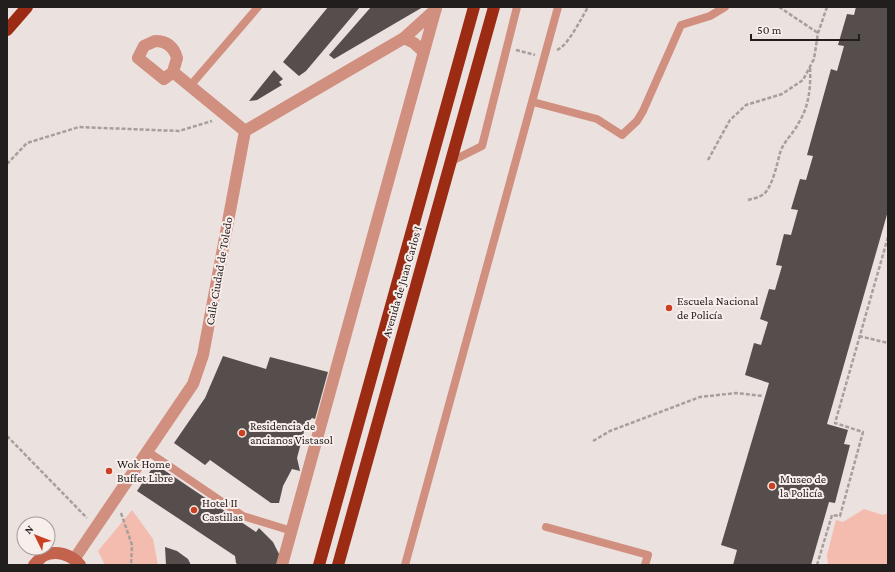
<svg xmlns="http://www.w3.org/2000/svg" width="895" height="572" font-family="'Crimson Pro',serif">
  <rect width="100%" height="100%" fill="#ebe1de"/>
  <path fill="#f4bcaf" d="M 864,509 L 883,515 L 888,513 L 888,565 L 828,565 L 827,555 L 836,520 L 843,522 Z
    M 132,510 L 153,539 L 158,565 L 105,565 L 98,551 Z"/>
  <path fill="#564e4c" d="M 328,7 L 360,7 L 306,71 L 299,76 L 283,62 Z
    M 371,7 L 423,7 L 334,59 L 329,55 Z
    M 856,7 L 888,7 L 888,211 L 827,424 L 848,430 L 844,444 L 850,445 L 835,503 L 829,502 L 811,565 L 733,565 L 737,550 L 721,545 L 769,383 L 745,375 L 754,343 L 761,345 L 768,322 L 760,319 L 769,289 L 775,290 L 782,266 L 776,265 L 784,234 L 791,235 L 798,210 L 791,209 L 800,179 L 806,180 L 813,156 L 807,155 L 831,69 L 837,71 L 844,46 L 838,45 L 847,14 L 854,15 Z
    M 274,70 L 283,79 L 279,82 L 282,85 L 257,100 L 249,101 Z
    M 223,356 L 266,369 L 270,357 L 328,372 L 315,419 L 312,418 L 306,424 L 297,458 L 300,471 L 292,469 L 283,486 L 279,503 L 271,503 L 210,460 L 205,465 L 174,443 L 205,398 Z
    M 155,464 L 256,532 L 259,528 L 273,542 L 280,556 L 277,565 L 238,565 L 236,563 L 235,556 L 137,491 Z
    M 165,547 L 177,551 L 188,559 L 191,565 L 166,565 Z"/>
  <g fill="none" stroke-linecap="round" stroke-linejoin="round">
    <path stroke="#a79f9d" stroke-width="2.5" stroke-dasharray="4 2" stroke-linecap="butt" d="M 779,7 L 818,33
      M 516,50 L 535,55
      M 557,50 C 568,46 582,17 588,7
      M 708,160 L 730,120 L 746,105 L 782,94 L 803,80 L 814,59 L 818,33 L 827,7
      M 7,164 L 27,143 L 79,127 L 179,131 L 212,121
      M 748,200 C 752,199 761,197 765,193 C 773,184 777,164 780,153 C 783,142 793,134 798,124 C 809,107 811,87 810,67
      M 859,336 L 888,343
      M 7,436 L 87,518
      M 593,441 L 610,431 L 700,397 L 736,393 L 763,396
      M 121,513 L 132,545 L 131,565
      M 817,565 L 832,515 L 840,516 L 863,432 L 835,423 L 888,237"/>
    <path stroke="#d18f7f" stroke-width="8" d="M 190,86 L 258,7
      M 533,102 L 597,119 L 622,135 L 637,121 L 643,111 L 681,25 L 710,16 L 725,7
      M 450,162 L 482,146 L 517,7
      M 147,451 L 243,516 L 292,531
      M 546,527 L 648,555 L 645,565
      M 405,565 L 558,7"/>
    <path stroke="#d18f7f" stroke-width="12" d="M 404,38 L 414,43 L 424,52
      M 155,41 C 167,41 174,47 177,58 L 173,72 L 164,79 L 138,58 L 144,46 Z
      M 173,72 L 245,131
      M 75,558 L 193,384 L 203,355 L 245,131 L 404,38 L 436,9
      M 282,565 L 436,8"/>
    <path stroke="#c3624d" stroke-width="12" d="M 34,565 C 37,562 40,558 43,556 C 56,549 72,555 80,565"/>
    <path stroke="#9b2c13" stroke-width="12" d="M 7,30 L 27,7
      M 319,565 L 474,7
      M 338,565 L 494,7"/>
  </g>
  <g fill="#ca4021" stroke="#f8eeeb" stroke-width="1.5">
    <circle cx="669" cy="308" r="4"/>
    <circle cx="242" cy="433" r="4"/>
    <circle cx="109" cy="471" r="4"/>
    <circle cx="772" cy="486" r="4"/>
    <circle cx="194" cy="510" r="4"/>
  </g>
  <g text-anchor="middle" stroke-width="4" stroke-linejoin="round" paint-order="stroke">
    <g font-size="12" fill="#221e1d" stroke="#f8eeeb">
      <text transform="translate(219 271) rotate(-80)" y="4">Calle Ciudad de Toledo</text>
      <text transform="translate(402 282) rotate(-74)" y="4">Avenida de Juan Carlos I</text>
    </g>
    <g font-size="12" fill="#221e1d" stroke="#f8eeeb" text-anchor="start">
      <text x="677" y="305">Escuela Nacional<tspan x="677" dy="14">de Policía</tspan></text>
      <text x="250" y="430">Residencia de<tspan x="250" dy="14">ancianos Vistasol</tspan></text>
      <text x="117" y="468">Wok Home<tspan x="117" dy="14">Buffet Libre</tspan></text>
      <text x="780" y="483">Museo de<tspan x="780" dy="14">la Policía</tspan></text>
      <text x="202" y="507">Hotel II<tspan x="202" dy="14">Castillas</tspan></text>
    </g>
  </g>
  <rect width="895" height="572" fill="none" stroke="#221e1d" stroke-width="16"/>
  <g transform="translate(36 536) rotate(313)"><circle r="19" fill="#f8eeeb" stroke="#a29b99"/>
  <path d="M0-3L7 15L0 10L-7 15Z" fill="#ca4021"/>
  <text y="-6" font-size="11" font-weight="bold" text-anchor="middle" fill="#221e1d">N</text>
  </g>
  <path d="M751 34v6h108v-6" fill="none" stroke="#221e1d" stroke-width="2"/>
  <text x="757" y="34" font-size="12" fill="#221e1d" stroke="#f8eeeb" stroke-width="3" paint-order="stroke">50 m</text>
</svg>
